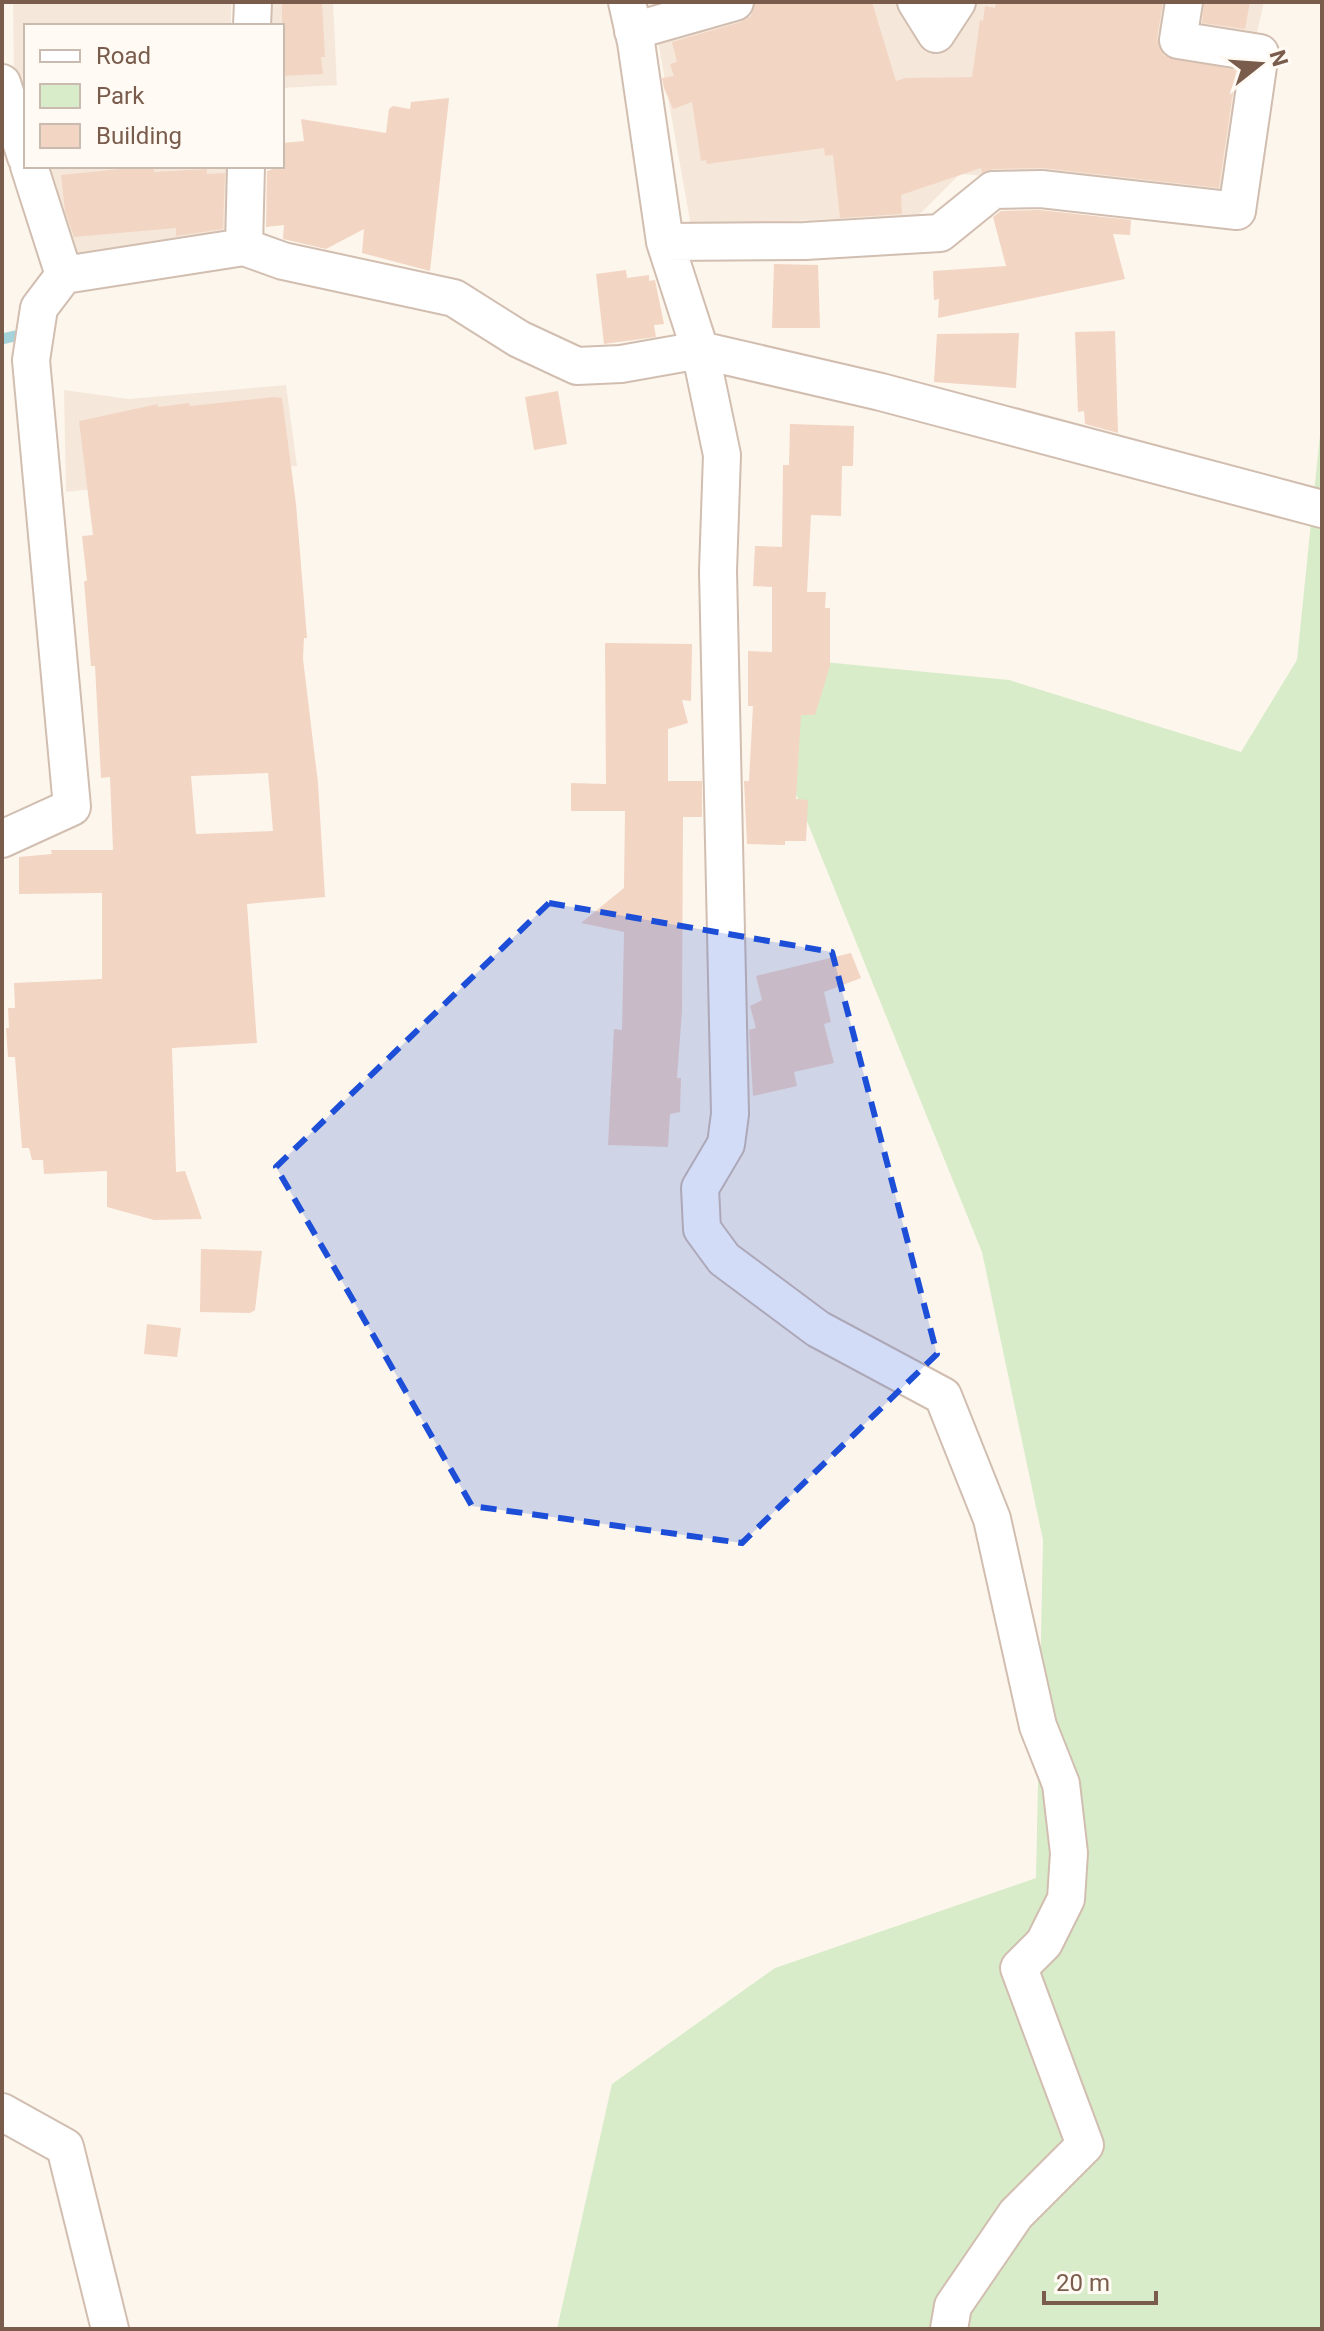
<svg xmlns="http://www.w3.org/2000/svg" width="1324" height="2331" font-family="Roboto,sans-serif">
  <rect width="100%" height="100%" fill="#fdf6ec"/>
  <path fill="#f5e8da" d="M 13,2 L 231,2 L 231,26 L 26,26 L 26,109 L 14,71 Z
    M 268,2 L 333,2 L 337,85 L 282,88 L 282,26 L 267,26 Z
    M 651,2 L 1264,2 L 1220,193 L 960,174 L 919,215 L 691,226 Z
    M 44,166 L 233,166 L 237,230 L 74,259 Z
    M 286,385 L 297,466 L 66,492 L 64,390 L 129,399 Z"/>
  <path fill="#d8ecc9" d="M 1322,415 L 1322,2329 L 557,2329 L 612,2084 L 775,1968 L 1036,1878 L 1043,1540 L 982,1252 L 765,718 L 803,660 L 1009,680 L 1241,752 L 1297,660 Z"/>
  <g fill="none" stroke-linecap="round" stroke-linejoin="round">
    <path stroke="#a5d3da" stroke-width="11" d="M 2,339 L 15,336"/>
  </g>
  <path fill="#f3d5c3" fill-rule="evenodd" d="M 282,2 L 322,2 L 325,57 L 321,57 L 323,74 L 282,76 Z
    M 755,2 L 872,2 L 896,81 L 906,78 L 972,77 L 980,20 L 983,21 L 985,6 L 995,8 L 996,2 L 1163,2 L 1157,38 L 1164,56 L 1236,70 L 1219,188 L 1043,168 L 993,169 L 982,173 L 981,168 L 901,195 L 902,214 L 840,218 L 833,155 L 825,156 L 824,148 L 707,164 L 706,160 L 701,161 L 692,102 L 673,109 L 664,88 L 662,78 L 674,76 L 670,64 L 677,62 L 672,42 L 741,22 L 751,16 Z
    M 1204,2 L 1250,2 L 1245,29 L 1202,23 Z
    M 449,98 L 430,271 L 362,253 L 364,229 L 326,249 L 283,239 L 284,225 L 266,227 L 267,171 L 282,166 L 282,143 L 304,141 L 301,119 L 386,133 L 389,109 L 393,106 L 410,109 L 411,102 Z
    M 150,166 L 154,166 L 154,172 L 207,169 L 207,174 L 225,173 L 223,229 L 183,235 L 176,236 L 176,228 L 74,237 L 65,211 L 61,175 Z
    M 1040,210 L 1131,220 L 1130,235 L 1113,234 L 1125,279 L 938,318 L 939,299 L 934,300 L 933,271 L 1006,266 L 993,217 L 1001,211 Z
    M 774,264 L 818,265 L 820,328 L 772,328 Z
    M 626,270 L 627,278 L 649,275 L 649,281 L 655,280 L 664,324 L 654,325 L 656,337 L 604,344 L 596,274 Z
    M 1115,331 L 1118,433 L 1085,424 L 1084,411 L 1078,412 L 1075,332 Z
    M 1019,333 L 1016,388 L 934,382 L 937,334 Z
    M 558,391 L 567,444 L 534,450 L 525,397 Z
    M 274,397 L 282,398 L 296,504 L 307,638 L 304,638 L 303,659 L 318,783 L 325,897 L 247,904 L 257,1043 L 172,1048 L 176,1172 L 185,1171 L 202,1219 L 154,1220 L 107,1207 L 107,1171 L 44,1174 L 43,1160 L 32,1160 L 29,1148 L 22,1148 L 15,1057 L 8,1057 L 6,1028 L 9,1028 L 8,1008 L 15,1008 L 14,983 L 102,979 L 102,893 L 19,894 L 19,857 L 52,854 L 51,850 L 113,850 L 110,777 L 101,778 L 95,666 L 91,666 L 84,581 L 87,581 L 82,536 L 93,535 L 79,421 L 158,404 L 158,407 L 189,403 L 190,406 ZM 268,773 L 273,831 L 196,834 L 191,776 Z
    M 790,424 L 854,426 L 853,466 L 842,466 L 841,516 L 811,515 L 807,592 L 826,592 L 825,608 L 830,608 L 830,666 L 815,715 L 801,715 L 796,799 L 808,800 L 806,841 L 785,841 L 785,845 L 747,844 L 744,781 L 749,781 L 753,706 L 748,706 L 748,651 L 772,652 L 772,587 L 753,586 L 755,546 L 782,547 L 783,465 L 789,465 Z
    M 605,643 L 692,644 L 691,701 L 682,700 L 688,723 L 668,729 L 668,781 L 702,781 L 702,817 L 683,817 L 682,1011 L 677,1078 L 681,1078 L 680,1112 L 670,1114 L 668,1147 L 608,1145 L 614,1029 L 622,1030 L 624,932 L 581,923 L 624,888 L 625,811 L 571,811 L 571,783 L 606,784 Z
    M 851,953 L 861,978 L 824,992 L 831,1022 L 824,1024 L 834,1063 L 794,1072 L 797,1086 L 753,1096 L 749,1030 L 756,1028 L 750,1006 L 762,1000 L 756,976 Z
    M 201,1249 L 262,1251 L 255,1310 L 250,1313 L 200,1312 Z
    M 147,1324 L 181,1328 L 177,1357 L 144,1354 Z"/>
  <g fill="none" stroke-linecap="round" stroke-linejoin="round">
    <g stroke="#d1beb0" stroke-width="40">
      <path id="street" d="M 627,2 L 636,42 L 665,242 L 700,350 L 722,455 L 718,571 L 730,1114 L 726,1144 L 700,1188 L 702,1229 L 724,1259 L 818,1329 L 943,1396 L 992,1519 L 1038,1726 L 1061,1784 L 1069,1853 L 1066,1899 L 1044,1943 L 1019,1968 L 1085,2145 L 1016,2214 L 953,2306 L 949,2329
        M 916,2 L 936,34 L 957,2
        M 252,26 L 253,2
        M 633,31 L 735,2
        M 2,83 L 26,157
        M 29,166 L 64,275
        M 665,242 L 805,241 L 940,233 L 993,190 L 1041,189 L 1237,211 L 1260,53 L 1178,40 L 1184,2
        M 244,247 L 246,166
        M 2,839 L 72,807 L 31,360 L 39,308 L 64,275 L 244,247 L 283,261 L 454,298 L 519,339 L 577,366 L 621,364 L 700,350 L 881,392 L 1322,509
        M 2,2112 L 65,2147 L 110,2329"/>
    </g>
    <use href="#street" stroke="#fff" stroke-width="36"/>
  </g>
  <path fill="#1d4ed8" fill-opacity="0.2" stroke="#1d4ed8" stroke-width="6" stroke-dasharray="16 10" stroke-linejoin="round" d="M 549,903 L 832,952 L 937,1354 L 742,1543 L 472,1506 L 276,1167 Z"/>
  <rect width="1324" height="2331" fill="none" stroke="#7a5c4d" stroke-width="8"/>
  <rect x="24" y="24" width="260" height="144" fill="#fffaf3" stroke="#cabbb1" stroke-width="2"/>
  <rect x="40" y="50" width="40" height="12" fill="#ffffff" stroke="#cabbb1" stroke-width="2"/>
  <text x="96" y="64" font-size="24" fill="#7a5c4d">Road</text>
  <rect x="40" y="84" width="40" height="24" fill="#d8ecc9" stroke="#cabbb1" stroke-width="2"/>
  <text x="96" y="104" font-size="24" fill="#7a5c4d">Park</text>
  <rect x="40" y="124" width="40" height="24" fill="#f3d5c3" stroke="#cabbb1" stroke-width="2"/>
  <text x="96" y="144" font-size="24" fill="#7a5c4d">Building</text>
  <g transform="translate(1260 64) rotate(73)" stroke="#fffaf3" stroke-width="6" paint-order="stroke">
  <path d="M0-6L14 30L0 20L-14 30Z" fill="#7a5c4d"/>
  <text y="-12" font-size="22" font-weight="bold" text-anchor="middle" fill="#7a5c4d">N</text>
  </g>
  <path d="M1044 2291v12h112v-12" fill="none" stroke="#7a5c4d" stroke-width="4"/>
  <text x="1056" y="2291" font-size="24" fill="#7a5c4d" stroke="#fffaf3" stroke-width="6" paint-order="stroke">20 m</text>
</svg>
